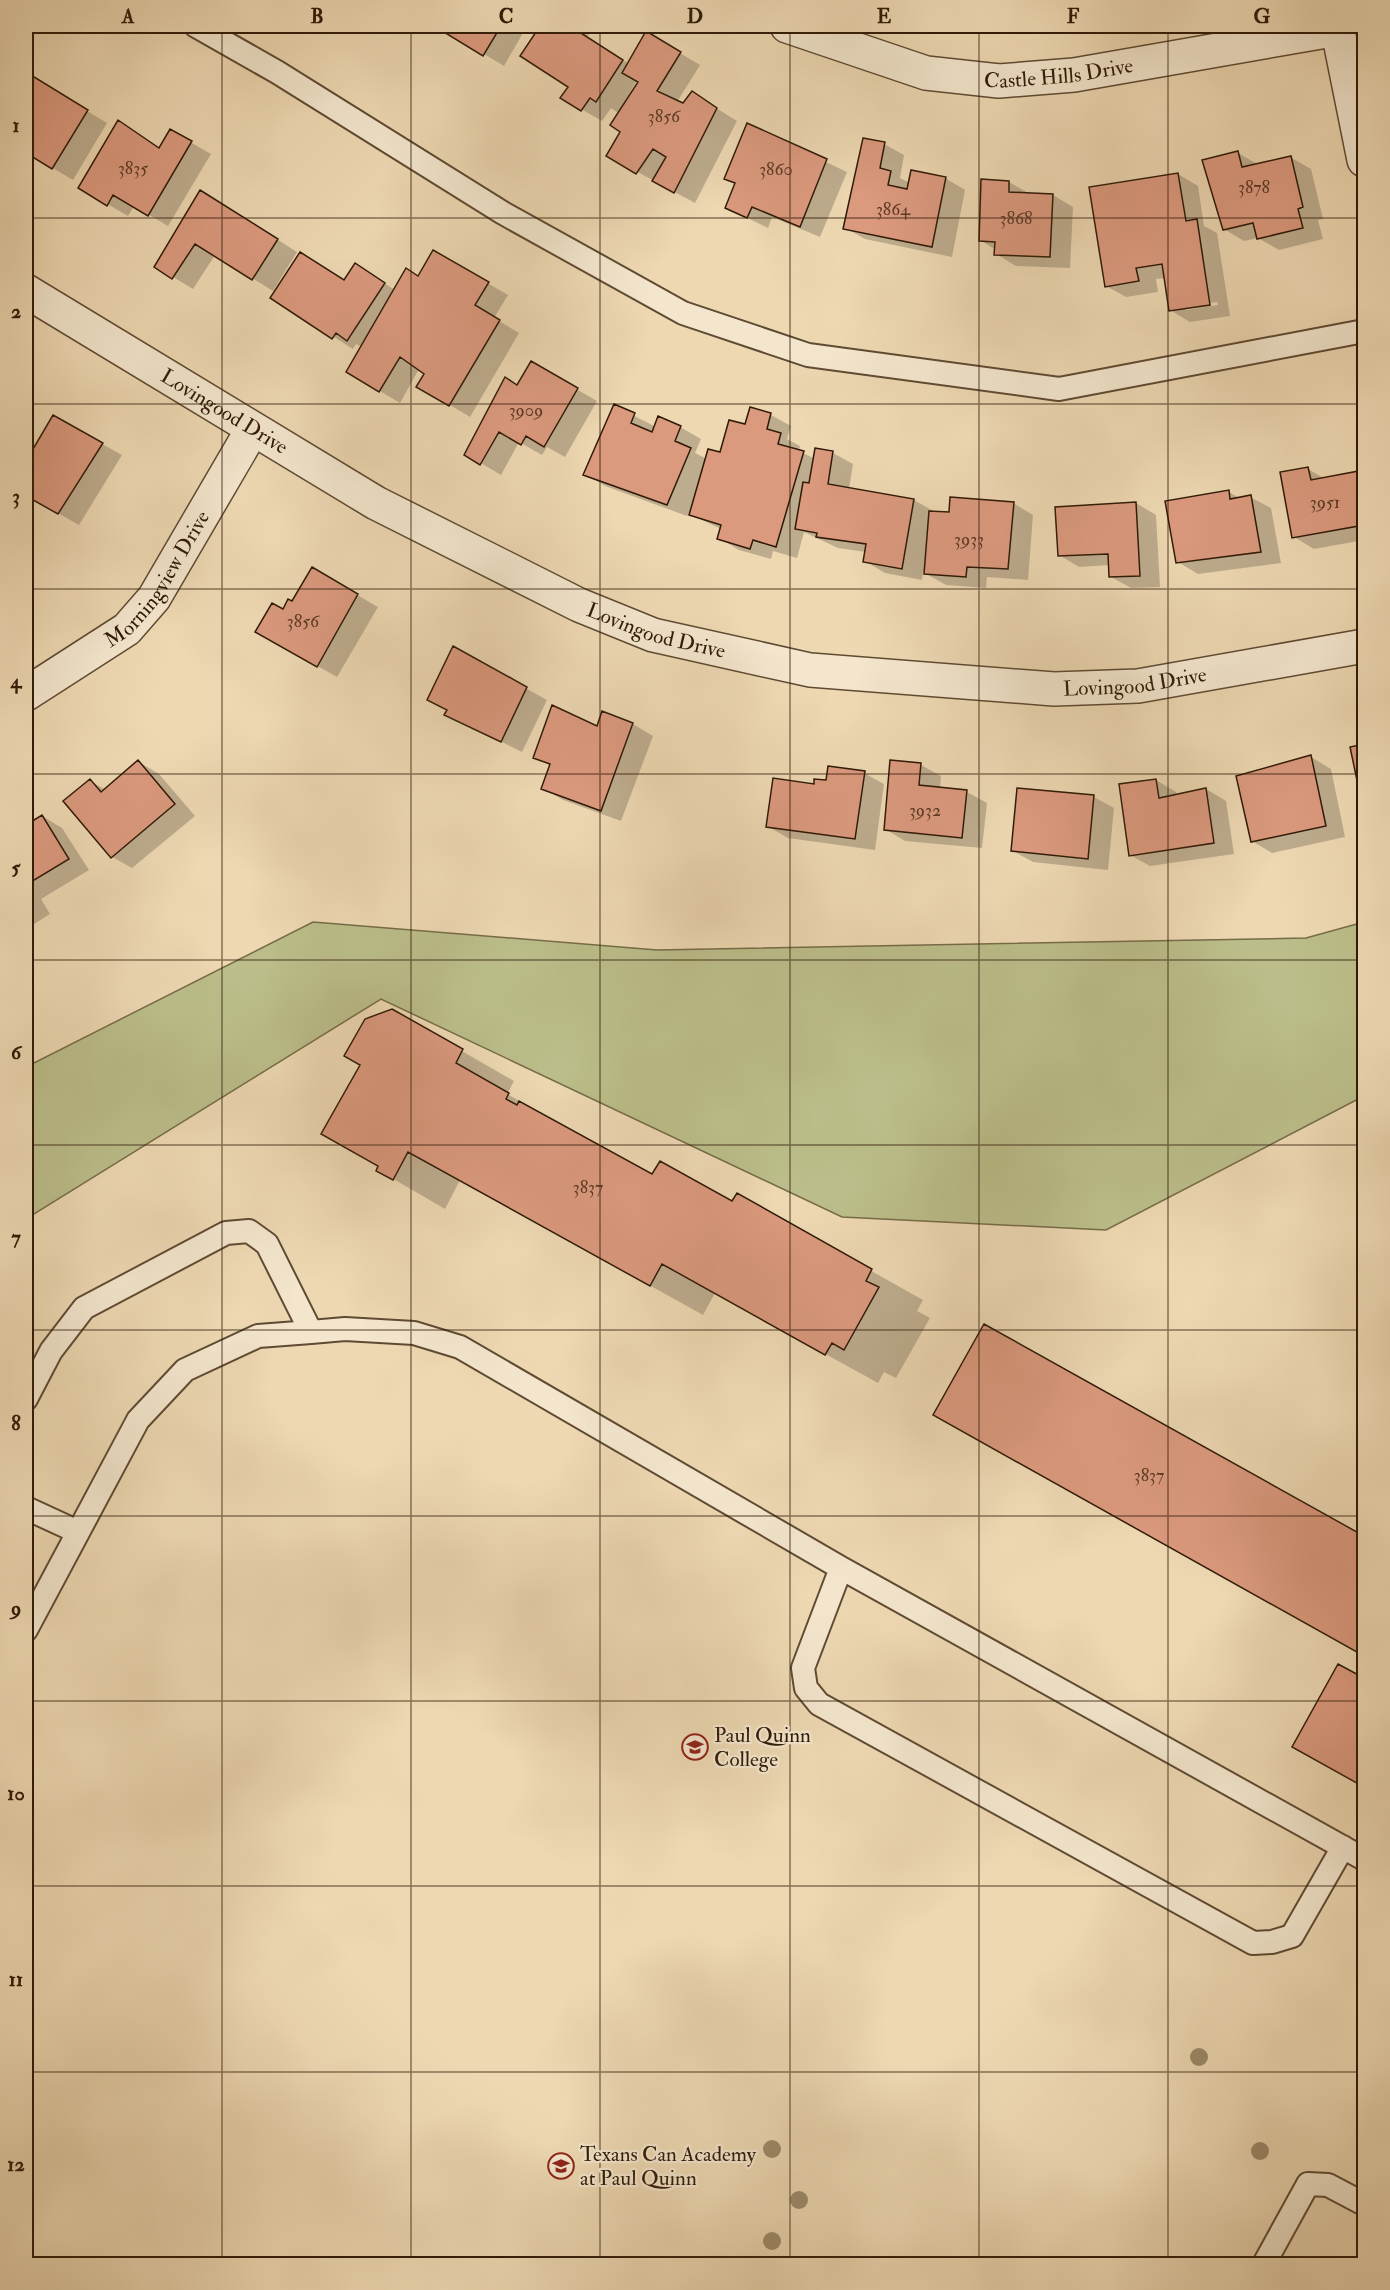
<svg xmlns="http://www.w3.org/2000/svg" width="1390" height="2290" font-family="'IM FELL Double Pica',serif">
  <rect width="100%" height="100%" fill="#edd8b2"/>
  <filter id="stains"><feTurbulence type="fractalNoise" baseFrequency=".00333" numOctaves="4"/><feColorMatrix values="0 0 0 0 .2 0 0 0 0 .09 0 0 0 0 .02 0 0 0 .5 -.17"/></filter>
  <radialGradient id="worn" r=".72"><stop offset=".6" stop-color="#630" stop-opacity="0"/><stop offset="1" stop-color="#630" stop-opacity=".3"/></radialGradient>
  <path fill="#bbbe8a" stroke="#766c48" stroke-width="1.5" d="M 313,922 L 657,950 L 1306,938 L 1364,922 L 1364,1096 L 1106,1230 L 842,1217 L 381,999 L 26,1219 L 26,1067 Z"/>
  <path fill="#0003" fill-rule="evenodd" d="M 437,26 L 527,26 L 504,66 Z
    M 541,26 L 595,26 L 587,37 L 629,64 L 646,33 L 700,65 L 677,102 L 684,105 L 692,93 L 737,121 L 695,203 L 608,156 L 622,131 L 640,82 L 637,80 L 618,113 L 611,108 L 602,121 L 562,98 L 570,86 L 522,55 Z
    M 26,74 L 107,123 L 73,180 L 26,152 L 33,140 L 26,133 Z
    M 118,122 L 161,149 L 171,131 L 211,154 L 168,226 L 134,206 L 128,216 L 80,188 Z
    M 748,125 L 847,172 L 820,237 L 772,217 L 768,228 L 727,208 L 736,184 L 726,178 Z
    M 884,144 L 904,155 L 900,178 L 908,182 L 945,178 L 965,190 L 952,257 L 865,239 L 845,228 Z
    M 1238,153 L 1259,165 L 1290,157 L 1311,169 L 1323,219 L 1318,220 L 1323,239 L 1279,250 L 1258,238 L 1244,241 L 1224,229 Z
    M 1178,174 L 1198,186 L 1204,226 L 1217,233 L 1230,316 L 1190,322 L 1170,310 L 1165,278 L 1156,279 L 1158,292 L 1126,297 L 1106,286 ZM 1217,302 L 1218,305 L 1186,310 L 1186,307 Z
    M 1009,182 L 1030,194 L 1053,195 L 1073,207 L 1070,268 L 1016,266 L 996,254 L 996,250 L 980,240 Z
    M 221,204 L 297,252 L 273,291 L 215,255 L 193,289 L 173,277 Z
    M 434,252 L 508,295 L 494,318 L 519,333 L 470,417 L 418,386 L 426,374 L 419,369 L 400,403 L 348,372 L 362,347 L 356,344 L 353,349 L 272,298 L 345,281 L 356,265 L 395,290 L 419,278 Z
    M 531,363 L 597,401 L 565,457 L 547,447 L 542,455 L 519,442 L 501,475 L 466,454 L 518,387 Z
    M 615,406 L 656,427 L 680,427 L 701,439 L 695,453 L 707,459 L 721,454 L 746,426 L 751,409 L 771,415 L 791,426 L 787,439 L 800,446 L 799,451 L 815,459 L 833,453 L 853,464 L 849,489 L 914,500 L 935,512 L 951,513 L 1013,503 L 1033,515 L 1028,580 L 987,577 L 986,588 L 946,585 L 923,572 L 922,580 L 885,573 L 865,561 L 866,552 L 838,548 L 804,532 L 797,558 L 773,551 L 771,559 L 739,550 L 719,538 L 721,529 L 691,515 L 693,508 L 687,516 L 605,486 L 585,474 Z
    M 53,417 L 122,455 L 79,525 L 26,495 L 26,462 Z
    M 1308,469 L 1325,479 L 1364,472 L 1364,540 L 1314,549 L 1294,537 Z
    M 1229,492 L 1241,499 L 1250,497 L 1271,508 L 1281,563 L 1198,574 L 1178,562 Z
    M 1136,503 L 1156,515 L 1160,587 L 1131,588 L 1111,577 L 1110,565 L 1079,567 L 1059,555 Z
    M 312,569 L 378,607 L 337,677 L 257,632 L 293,603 Z
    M 453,648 L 547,700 L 522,752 L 446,714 Z
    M 633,724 L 653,736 L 621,821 L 563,800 L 543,788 L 551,766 L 535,757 L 598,728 Z
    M 1364,745 L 1364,808 L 1352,748 Z
    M 1311,757 L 1331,769 L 1345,837 L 1272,853 L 1252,841 Z
    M 139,762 L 159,774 L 195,816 L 132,868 L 112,857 L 90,781 L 106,790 Z
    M 921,765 L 941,776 L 940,789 L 967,792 L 987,803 L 982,848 L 905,841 L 885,829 Z
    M 864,773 L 884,784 L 875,850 L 788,838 L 767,826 L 815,786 Z
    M 1156,780 L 1176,792 L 1176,796 L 1206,789 L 1226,801 L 1234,854 L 1150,866 L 1130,855 Z
    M 1094,797 L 1114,808 L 1108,870 L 1033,862 L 1013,851 Z
    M 42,816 L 62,828 L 89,870 L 41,899 L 50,914 L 26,929 L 26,827 Z
    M 392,1011 L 514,1081 L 507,1094 L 652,1177 L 733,1203 L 738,1196 L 923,1300 L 917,1311 L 930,1318 L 896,1378 L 884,1372 L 878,1383 L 715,1293 L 703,1315 L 460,1180 L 445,1209 L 378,1170 Z
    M 985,1326 L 1364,1537 L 1364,1655 L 987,1444 Z
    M 1339,1666 L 1364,1680 L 1364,1786 L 1294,1746 Z"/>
  <path fill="#db997e" stroke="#301a07" stroke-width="1.5" d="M 434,26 L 501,26 L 483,56 Z
    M 540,26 L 570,26 L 623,60 L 596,102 L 590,98 L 581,111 L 560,98 L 568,87 L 520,56 Z
    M 646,31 L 681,52 L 657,91 L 683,103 L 692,91 L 717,108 L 674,193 L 652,181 L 666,157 L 653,149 L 636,174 L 606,156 L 620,132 L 610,125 L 638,82 L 622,73 Z
    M 26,72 L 88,110 L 52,169 L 26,153 L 31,140 L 26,135 Z
    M 118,120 L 159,148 L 170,129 L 192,141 L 148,216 L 113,195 L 107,206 L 78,188 Z
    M 747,123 L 827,159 L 800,227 L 752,207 L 747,218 L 725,208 L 735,183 L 724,179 Z
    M 863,138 L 885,142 L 880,168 L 891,171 L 888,185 L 907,189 L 911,170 L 946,177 L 932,247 L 843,229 Z
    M 1238,151 L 1242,167 L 1291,156 L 1303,207 L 1298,209 L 1303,228 L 1257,239 L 1253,223 L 1223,230 L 1202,160 Z
    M 1178,173 L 1186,221 L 1197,219 L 1210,305 L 1169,311 L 1162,264 L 1136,268 L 1139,281 L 1105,287 L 1089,187 Z
    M 981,179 L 1009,181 L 1009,192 L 1053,194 L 1050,257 L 994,255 L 995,242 L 979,241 Z
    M 200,190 L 278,239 L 252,280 L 195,244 L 172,279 L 154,267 Z
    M 433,250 L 489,282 L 475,305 L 500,320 L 449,406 L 416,387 L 424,374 L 400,357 L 379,392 L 346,372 L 406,268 L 418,276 Z
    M 300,252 L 344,280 L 355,263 L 385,283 L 347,341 L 336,333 L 332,339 L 270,298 Z
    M 531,361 L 578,388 L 544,447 L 526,436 L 521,445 L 499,432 L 480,465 L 464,455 L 505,377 L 517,385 Z
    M 614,404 L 635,413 L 631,423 L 652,432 L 658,416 L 681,426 L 675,441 L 691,448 L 667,505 L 583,475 Z
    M 750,407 L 771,413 L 767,429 L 781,433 L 778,444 L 804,451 L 776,547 L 753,540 L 750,549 L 717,539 L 721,525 L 689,515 L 708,449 L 720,452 L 729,420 L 745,424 Z
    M 53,415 L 103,443 L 58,514 L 26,496 L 26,461 Z
    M 815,448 L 833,451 L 828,484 L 914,499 L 902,569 L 863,562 L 866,544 L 816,537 L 817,533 L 795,529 L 803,482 L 809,483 Z
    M 1308,467 L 1311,480 L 1364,470 L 1364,525 L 1292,538 L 1280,472 Z
    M 1229,490 L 1230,499 L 1251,495 L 1261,552 L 1176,563 L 1165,501 Z
    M 950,497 L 1014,502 L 1008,569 L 967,567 L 966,577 L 924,574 L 929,511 L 949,512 Z
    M 1136,502 L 1140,576 L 1109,577 L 1108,554 L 1058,556 L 1055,507 Z
    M 312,567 L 358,594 L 317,667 L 255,632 L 272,603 L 283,609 L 288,599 L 292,601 Z
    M 453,646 L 527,687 L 501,742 L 444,715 L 447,710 L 427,700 Z
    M 552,705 L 597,726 L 602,711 L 633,723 L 601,811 L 541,789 L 550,764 L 533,758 Z
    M 1364,744 L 1364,808 L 1363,809 L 1350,747 Z
    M 1311,755 L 1326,826 L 1251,842 L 1236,776 Z
    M 138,760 L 175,804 L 111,858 L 63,801 L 90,779 L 101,792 Z
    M 890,760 L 921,763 L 919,785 L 967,790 L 962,838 L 884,830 Z
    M 828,766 L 865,771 L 855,839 L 766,827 L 773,778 L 814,784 L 814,779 L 826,780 Z
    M 1156,779 L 1159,798 L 1206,788 L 1214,843 L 1129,856 L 1119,784 Z
    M 1017,788 L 1094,795 L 1088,859 L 1011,851 Z
    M 42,815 L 69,859 L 26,885 L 26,825 Z
    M 392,1009 L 463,1049 L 456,1063 L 509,1093 L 506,1099 L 517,1105 L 519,1101 L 652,1174 L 660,1161 L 732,1201 L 737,1193 L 872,1269 L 866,1281 L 879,1287 L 844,1350 L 832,1343 L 825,1355 L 662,1264 L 650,1286 L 408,1152 L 393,1180 L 376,1171 L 378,1166 L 321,1134 L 360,1065 L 344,1056 L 365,1019 Z
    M 984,1324 L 1364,1536 L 1364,1656 L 933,1415 Z
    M 1338,1664 L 1364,1678 L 1364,1787 L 1292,1747 Z"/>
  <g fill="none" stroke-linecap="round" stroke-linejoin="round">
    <g stroke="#5f4a32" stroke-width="26">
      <path id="service" d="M 196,26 L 277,72 L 503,213 L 683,313 L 808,355 L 1059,389 L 1364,331
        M 26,1399 L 51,1351 L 84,1308 L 226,1233 L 249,1231 L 267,1244 L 311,1332
        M 26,1508 L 78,1532
        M 841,1568 L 803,1668 L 806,1688 L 819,1704 L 1253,1943 L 1272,1942 L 1292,1936 L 1343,1847
        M 26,1630 L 138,1420 L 185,1370 L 258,1336 L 311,1332 L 345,1329 L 414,1333 L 460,1347 L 841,1568 L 1364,1859
        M 1264,2264 L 1308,2184 L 1328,2185 L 1364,2204"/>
    </g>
    <g stroke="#5f4a32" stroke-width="36">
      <g id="minor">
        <path id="s1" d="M 787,26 L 926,73 L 999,81 L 1074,75 L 1338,29"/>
        <path d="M 1337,26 L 1364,160"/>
        <path id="s2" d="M 26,291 L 376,503 L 579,605 L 653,635 L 810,670 L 1054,689 L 1138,686 L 1364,646"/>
        <path id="s3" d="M 26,694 L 127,629 L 154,598 L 252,430"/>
      </g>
    </g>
    <use href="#service" stroke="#f3e6cd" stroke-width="22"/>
    <use href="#minor" stroke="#f3e6cd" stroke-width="33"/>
  </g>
  <g fill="#9c8a69">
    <circle cx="1199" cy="2057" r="9"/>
    <circle cx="772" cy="2149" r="9"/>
    <circle cx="1260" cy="2151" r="9"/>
    <circle cx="799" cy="2200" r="9"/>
    <circle cx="772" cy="2241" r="9"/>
  </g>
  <path fill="none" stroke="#301a07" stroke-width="1.5" stroke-opacity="0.55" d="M 222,26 L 222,2264M 411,26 L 411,2264M 600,26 L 600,2264M 790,26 L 790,2264M 979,26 L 979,2264M 1168,26 L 1168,2264M 26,218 L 1364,218M 26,404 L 1364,404M 26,589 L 1364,589M 26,774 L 1364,774M 26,960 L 1364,960M 26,1145 L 1364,1145M 26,1330 L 1364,1330M 26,1516 L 1364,1516M 26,1701 L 1364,1701M 26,1886 L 1364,1886M 26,2072 L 1364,2072"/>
  <defs>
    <g id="university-ring" transform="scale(1.35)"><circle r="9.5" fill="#f3e6cd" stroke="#8f2418" stroke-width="1.5"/><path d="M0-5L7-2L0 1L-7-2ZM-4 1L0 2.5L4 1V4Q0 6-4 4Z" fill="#8f2418"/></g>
    <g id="school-ring" transform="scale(1.35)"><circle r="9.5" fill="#f3e6cd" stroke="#8f2418" stroke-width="1.5"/><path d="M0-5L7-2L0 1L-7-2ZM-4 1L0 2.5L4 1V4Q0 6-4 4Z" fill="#8f2418"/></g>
  </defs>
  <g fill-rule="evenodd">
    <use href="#university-ring" x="695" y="1747"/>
    <use href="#school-ring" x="561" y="2166"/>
  </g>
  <g text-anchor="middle" stroke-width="4.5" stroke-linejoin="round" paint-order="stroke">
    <g font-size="18" fill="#5b3a25">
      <text x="664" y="122">3856</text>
      <text x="133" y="174">3835</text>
      <text x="776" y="175">3860</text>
      <text x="1254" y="193">3878</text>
      <text x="893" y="215">3864</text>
      <text x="1016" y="224">3868</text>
      <text x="526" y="416">3909</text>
      <text x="1325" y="508">3951</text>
      <text x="969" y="545">3933</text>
      <text x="303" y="627">3856</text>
      <text x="925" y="816">3932</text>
      <text x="588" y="1193">3837</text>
      <text x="1149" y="1481">3837</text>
    </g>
    <g font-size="21" fill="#301a07" stroke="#f3e6cd">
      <text dy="7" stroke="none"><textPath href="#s1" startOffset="280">Castle Hills Drive</textPath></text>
      <text dy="7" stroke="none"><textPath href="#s2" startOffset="232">Lovingood Drive</textPath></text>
      <text dy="7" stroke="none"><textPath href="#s3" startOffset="178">Morningview Drive</textPath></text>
      <text dy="7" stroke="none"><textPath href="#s2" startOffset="718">Lovingood Drive</textPath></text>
      <text dy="7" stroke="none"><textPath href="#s2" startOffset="1203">Lovingood Drive</textPath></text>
    </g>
    <g font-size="21" fill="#301a07" stroke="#f3e6cd" text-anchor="start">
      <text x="714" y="1742">Paul Quinn<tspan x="714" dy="24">College</tspan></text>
      <text x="580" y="2161">Texans Can Academy<tspan x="580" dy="24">at Paul Quinn</tspan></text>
    </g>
  </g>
  <rect width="1390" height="2290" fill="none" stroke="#edd8b2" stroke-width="66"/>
  <rect x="33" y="33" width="1324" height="2224" fill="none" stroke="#301a07" stroke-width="2"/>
  <g font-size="20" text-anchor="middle" font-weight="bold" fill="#301a07">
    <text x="128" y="23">A</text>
    <text x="317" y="23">B</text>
    <text x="506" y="23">C</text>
    <text x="695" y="23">D</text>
    <text x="884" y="23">E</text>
    <text x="1073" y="23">F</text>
    <text x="1262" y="23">G</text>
    <text x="16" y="132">1</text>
    <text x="16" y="318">2</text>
    <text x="16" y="503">3</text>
    <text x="16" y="688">4</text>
    <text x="16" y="874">5</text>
    <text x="16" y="1059">6</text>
    <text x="16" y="1244">7</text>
    <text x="16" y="1430">8</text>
    <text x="16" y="1615">9</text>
    <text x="16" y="1800">10</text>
    <text x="16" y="1986">11</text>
    <text x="16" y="2171">12</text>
  </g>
  <rect width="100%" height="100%" filter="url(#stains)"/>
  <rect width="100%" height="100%" fill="url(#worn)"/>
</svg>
